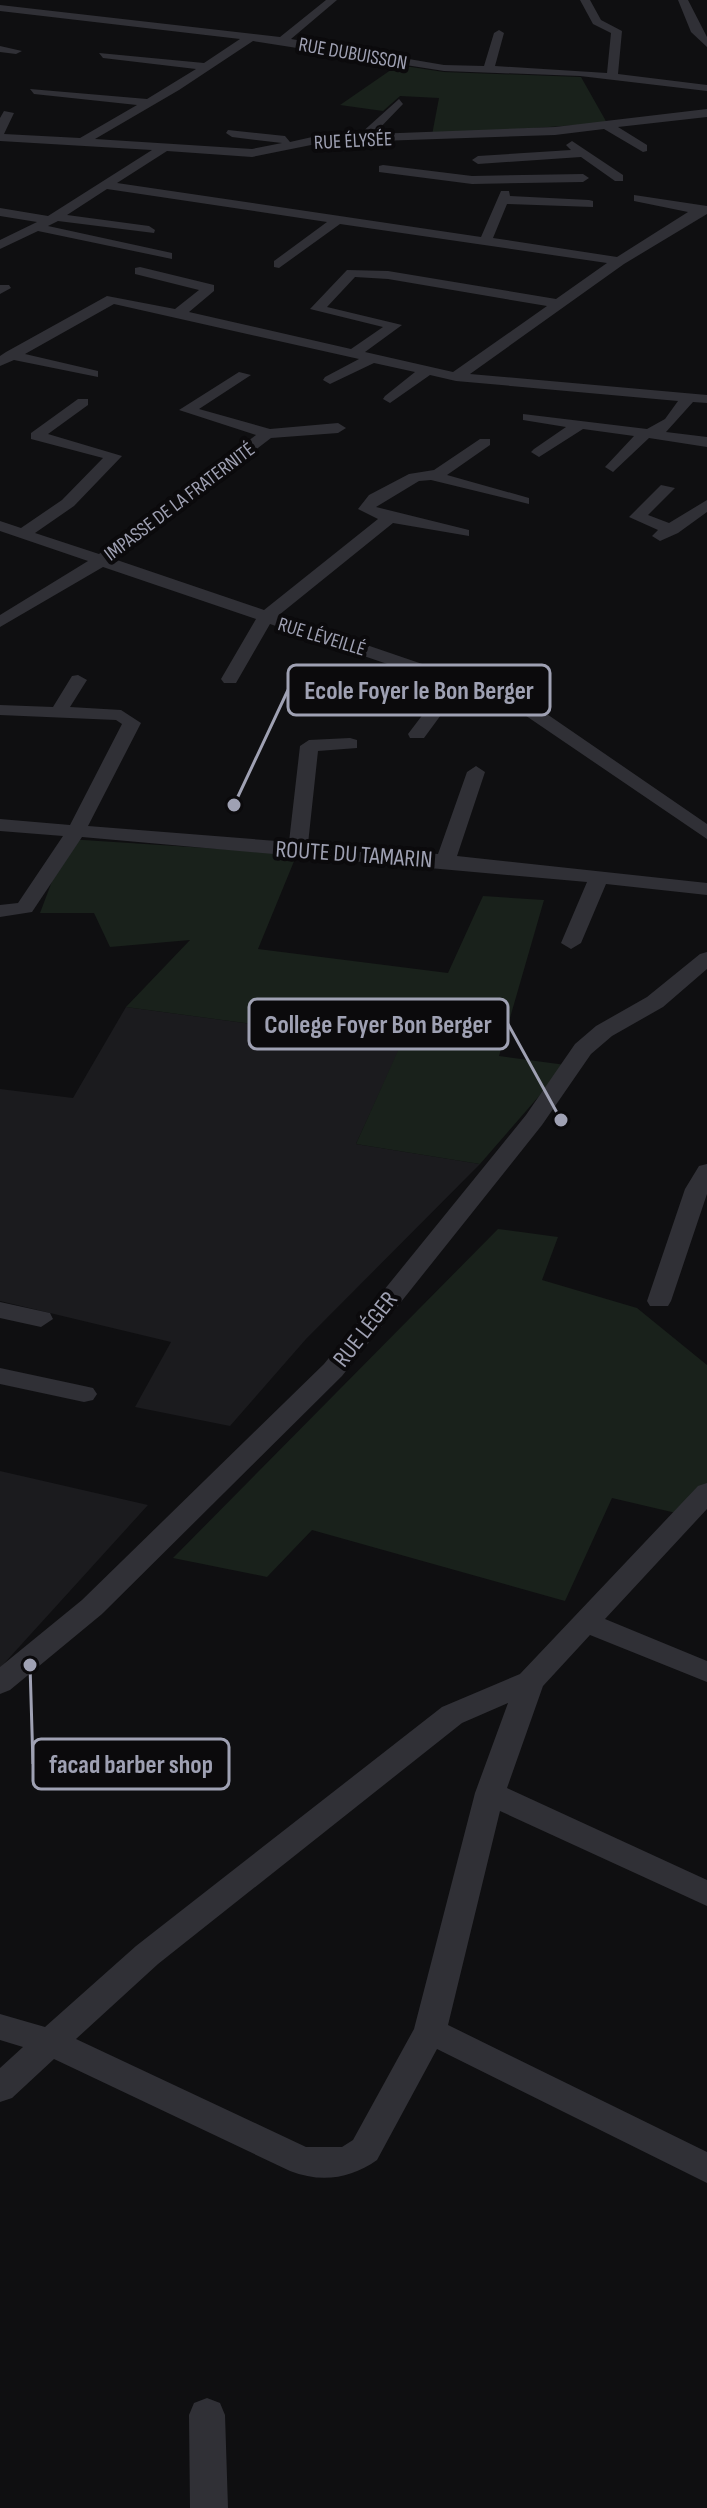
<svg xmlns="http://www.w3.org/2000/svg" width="707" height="2508" font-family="'Sofia Sans Condensed',sans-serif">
  <rect width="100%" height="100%" fill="#0f0f11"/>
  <path fill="#1b1b1e" d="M 126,1007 L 402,1044 L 356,1144 L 480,1164 L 306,1339 L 230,1426 L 135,1407 L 171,1342 L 0,1301 L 0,1089 L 73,1098 Z
    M 0,1471 L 148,1505 L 0,1668 Z"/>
  <path fill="#19211b" d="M 398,65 L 444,72 L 581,77 L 607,123 L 432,135 L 439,98 L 400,96 L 383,111 L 340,105 Z
    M 68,839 L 297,854 L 258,949 L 448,973 L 483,896 L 544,900 L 499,1056 L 566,1065 L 480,1164 L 356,1144 L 401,1044 L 126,1007 L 190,940 L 110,947 L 94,913 L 40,913 Z
    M 498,1229 L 558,1237 L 542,1280 L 637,1308 L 707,1365 L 707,1503 L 676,1513 L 612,1498 L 565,1601 L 312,1530 L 267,1577 L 173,1558 Z"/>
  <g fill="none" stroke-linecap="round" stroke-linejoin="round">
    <path fill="#303036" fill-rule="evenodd" d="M 326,0 L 337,0 L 291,39 L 444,65 L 484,66 L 494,33 L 499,30 L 504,33 L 495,66 L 607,73 L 611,33 L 593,24 L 580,0 L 590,0 L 601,20 L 622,31 L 618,74 L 707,85 L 707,91 L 580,76 L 444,71 L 253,41 L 179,90 L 95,139 L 252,149 L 282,143 L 232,137 L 226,133 L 228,130 L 285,136 L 290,142 L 321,135 L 360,134 L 399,99 L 403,104 L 374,134 L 555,127 L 707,109 L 707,117 L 618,127 L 647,145 L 647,151 L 643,152 L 604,129 L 555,135 L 321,143 L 252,157 L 167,151 L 117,183 L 481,237 L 501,191 L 509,191 L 510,196 L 589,200 L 593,201 L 593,207 L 507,204 L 493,238 L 617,257 L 688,212 L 634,201 L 634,195 L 707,206 L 707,214 L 624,264 L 470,374 L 707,395 L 707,403 L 693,402 L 666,432 L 707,437 L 707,447 L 649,438 L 613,472 L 605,467 L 634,436 L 583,429 L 539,457 L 531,452 L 534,449 L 566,427 L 523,420 L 523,414 L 647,429 L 665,419 L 678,401 L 456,381 L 430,375 L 390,403 L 383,399 L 385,396 L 415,372 L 374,363 L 330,384 L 323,380 L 325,377 L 359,359 L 114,304 L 25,354 L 98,371 L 98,377 L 14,360 L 0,366 L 0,356 L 6,352 L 107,296 L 175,309 L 199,290 L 135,274 L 135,268 L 140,267 L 214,285 L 214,291 L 189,312 L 351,349 L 383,327 L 310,309 L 347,270 L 388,271 L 556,299 L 607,263 L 340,224 L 279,268 L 274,267 L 274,261 L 327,222 L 107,189 L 67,215 L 149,226 L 155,230 L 154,233 L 58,221 L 48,226 L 172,253 L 172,259 L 38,231 L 0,249 L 0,240 L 37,222 L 0,216 L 0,208 L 48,216 L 152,150 L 0,141 L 0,118 L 4,111 L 14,113 L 4,134 L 80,138 L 137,105 L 34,94 L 30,89 L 147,99 L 196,69 L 103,58 L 99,53 L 204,63 L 240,39 L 0,11 L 0,5 L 280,37 ZM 355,277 L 388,279 L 547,306 L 453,372 L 365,352 L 402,325 L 327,307 Z
      M 678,0 L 688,0 L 707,37 L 707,47 L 691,32 Z
      M 0,46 L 22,51 L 16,54 L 0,52 Z
      M 572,141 L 623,175 L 623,181 L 615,181 L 581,157 L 478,164 L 472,160 L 478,156 L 571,150 L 566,145 Z
      M 383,165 L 472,176 L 583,174 L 589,178 L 583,182 L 472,184 L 379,172 L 379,166 Z
      M 0,285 L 9,285 L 11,288 L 0,294 Z
      M 239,372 L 251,375 L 199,409 L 270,429 L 338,423 L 346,428 L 338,433 L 271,438 L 114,559 L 264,610 L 378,519 L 358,509 L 369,495 L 409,474 L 434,470 L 480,439 L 490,439 L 490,445 L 447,475 L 529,498 L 529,504 L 431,480 L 419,481 L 376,507 L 469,530 L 469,536 L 393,523 L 279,615 L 525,699 L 707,824 L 707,839 L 513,707 L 460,689 L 424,738 L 410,738 L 408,734 L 446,684 L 270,624 L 236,683 L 224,683 L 221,679 L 256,619 L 103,567 L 0,627 L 0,615 L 88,561 L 0,531 L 0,521 L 21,528 L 62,500 L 103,458 L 31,439 L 31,433 L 78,399 L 88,399 L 88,405 L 48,434 L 122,456 L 74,506 L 35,533 L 99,554 L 256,435 L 179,410 Z
      M 661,485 L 675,488 L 648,515 L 669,523 L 707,500 L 707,512 L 678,533 L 660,541 L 652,536 L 658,530 L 629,517 Z
      M 78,675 L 87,680 L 70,707 L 121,710 L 141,723 L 88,826 L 289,842 L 300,746 L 309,740 L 350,738 L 357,740 L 357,748 L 318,751 L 308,844 L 438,854 L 467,772 L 476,766 L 485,772 L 457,856 L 707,883 L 707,895 L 606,884 L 581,943 L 571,949 L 561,943 L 587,882 L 82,837 L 32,912 L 0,917 L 0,905 L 18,903 L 63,836 L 0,831 L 0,819 L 70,825 L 122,724 L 116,720 L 0,715 L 0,705 L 53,707 L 72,676 Z
      M 707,952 L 707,969 L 663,1007 L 612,1036 L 591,1054 L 542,1125 L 342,1376 L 102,1614 L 10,1690 L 0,1694 L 0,1667 L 82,1600 L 324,1364 L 526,1115 L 575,1044 L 596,1026 L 647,997 L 700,954 Z
      M 707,1164 L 707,1194 L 671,1301 L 668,1306 L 650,1306 L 647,1301 L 685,1189 L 699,1166 Z
      M 0,1302 L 50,1313 L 53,1319 L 41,1327 L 0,1318 Z
      M 0,1368 L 84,1386 L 93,1388 L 97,1394 L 93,1400 L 84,1402 L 0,1384 Z
      M 707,1483 L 707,1509 L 605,1619 L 707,1661 L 707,1682 L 590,1635 L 543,1686 L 507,1788 L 707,1880 L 707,1906 L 500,1811 L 448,2025 L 707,2152 L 707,2183 L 437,2049 L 377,2160 C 350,2179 321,2183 290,2171 L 54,2059 L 12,2098 L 0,2102 L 0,2068 L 23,2047 L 0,2040 L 0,2014 L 45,2027 L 136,1946 L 442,1707 L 520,1674 L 698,1486 ZM 508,1703 L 475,1793 L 414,2029 L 353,2140 L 342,2147 L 306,2147 L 76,2039 L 158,1964 L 462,1723 Z
      M 207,2398 L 220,2403 L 225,2415 L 228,2508 L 190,2508 L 189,2415 L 194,2403 Z"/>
  </g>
  <g text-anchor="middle" stroke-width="8" stroke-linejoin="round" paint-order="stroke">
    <g font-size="20" fill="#9fa1b3" stroke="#0b0a0c">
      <text transform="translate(353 53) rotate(10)" y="7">RUE DUBUISSON</text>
      <text transform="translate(353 140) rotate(-3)" y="7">RUE ÉLYSÉE</text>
      <text transform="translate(179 501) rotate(-37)" y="7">IMPASSE DE LA FRATERNITÉ</text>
      <text transform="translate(322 636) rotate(17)" y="7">RUE LÉVEILLÉ</text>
    </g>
    <g font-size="24" fill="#9fa1b3" stroke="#0b0a0c">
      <text transform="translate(354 854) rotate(4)" y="8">ROUTE DU TAMARIN</text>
      <text transform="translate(365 1329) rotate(-52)" y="8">RUE LÉGER</text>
    </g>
  </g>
  <path fill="none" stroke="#9fa1b3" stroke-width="3" d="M234 805L288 690M561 1120L508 1024M30 1665L33 1764"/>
  <g fill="#9fa1b3" stroke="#0b0a0c" stroke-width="3">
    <circle cx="234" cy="805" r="8"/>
    <circle cx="561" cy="1120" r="8"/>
    <circle cx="30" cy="1665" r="8"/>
  </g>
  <g fill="#0b0a0c" stroke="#9fa1b3" stroke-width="3">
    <rect x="288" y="665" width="262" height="50" rx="8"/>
    <rect x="249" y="999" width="259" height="50" rx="8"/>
    <rect x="33" y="1739" width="196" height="50" rx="8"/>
  </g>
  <g font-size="26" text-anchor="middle" font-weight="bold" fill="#9fa1b3">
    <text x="419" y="699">Ecole Foyer le Bon Berger</text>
    <text x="378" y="1033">College Foyer Bon Berger</text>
    <text x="131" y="1773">facad barber shop</text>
  </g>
</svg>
